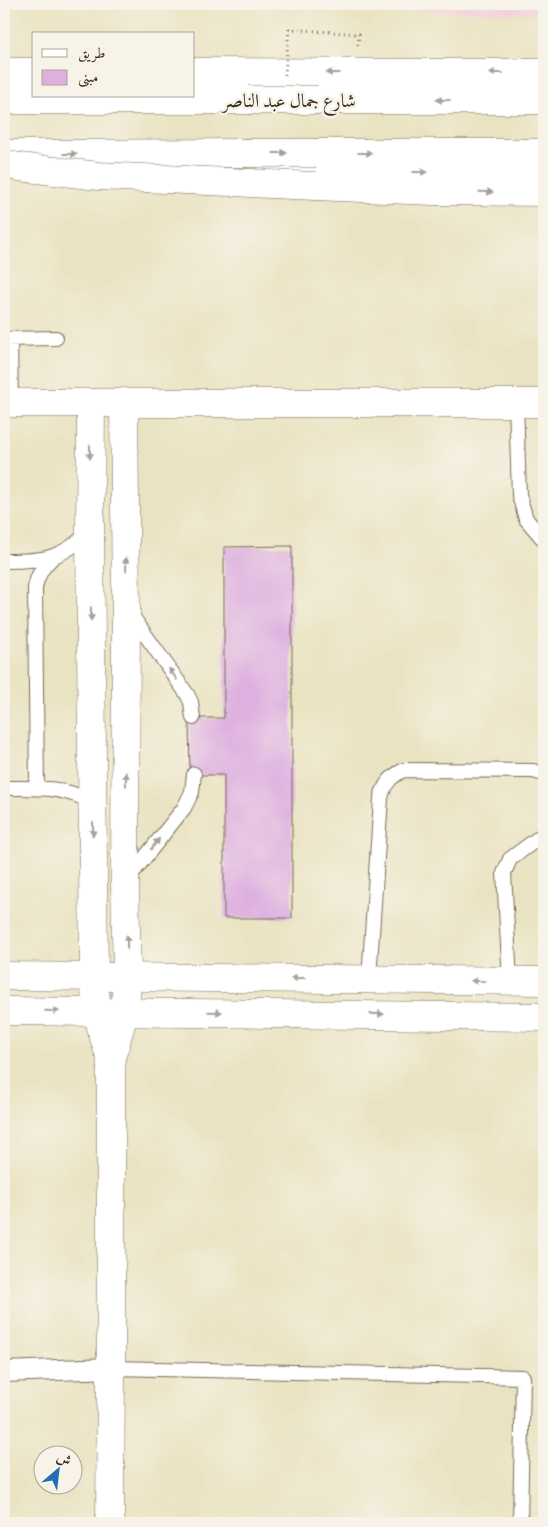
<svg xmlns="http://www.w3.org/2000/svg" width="548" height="1527" font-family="Alegreya,Amiri,serif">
  <rect width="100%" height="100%" fill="#f7f3e8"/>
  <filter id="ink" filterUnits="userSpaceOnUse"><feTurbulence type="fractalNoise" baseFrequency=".02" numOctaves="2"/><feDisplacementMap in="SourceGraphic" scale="10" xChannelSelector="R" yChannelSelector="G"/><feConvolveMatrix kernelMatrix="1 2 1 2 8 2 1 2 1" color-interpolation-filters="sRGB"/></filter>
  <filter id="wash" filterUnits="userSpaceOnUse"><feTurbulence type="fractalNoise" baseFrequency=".0096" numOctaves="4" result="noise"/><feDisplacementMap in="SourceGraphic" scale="20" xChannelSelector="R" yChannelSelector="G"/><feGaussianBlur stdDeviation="1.12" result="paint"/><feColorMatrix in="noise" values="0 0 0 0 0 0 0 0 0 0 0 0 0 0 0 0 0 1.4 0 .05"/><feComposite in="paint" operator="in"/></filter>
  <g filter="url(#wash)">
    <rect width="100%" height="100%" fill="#eae3c2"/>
    <path fill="#f4cfdc" d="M 210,4 L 544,4 L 544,14 Z"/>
    <g id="blocks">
      <path fill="#deb0e0" d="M 292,546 L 292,918 L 224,918 L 224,775 L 190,775 L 189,718 L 224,718 L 224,547 Z"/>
    </g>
  </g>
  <g filter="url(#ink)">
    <use href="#blocks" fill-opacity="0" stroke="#786b57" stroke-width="1"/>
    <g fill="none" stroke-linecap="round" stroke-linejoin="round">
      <g stroke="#786b57" stroke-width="16">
        <path id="service" d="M 4,339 L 56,338
          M 10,339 L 11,403
          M 516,403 L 519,495 L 526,519 L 544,540
          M 4,561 C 41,561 63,560 89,531
          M 130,613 L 187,694 L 191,702 L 193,718
          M 4,788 C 41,788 59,786 93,802
          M 37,788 L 35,588 C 37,575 43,566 52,558
          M 127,880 L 184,808 L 192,792 L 194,774
          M 369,979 L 381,798 C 384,784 391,776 404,770 L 533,771 L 544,774
          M 510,981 L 504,873 L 510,859 L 544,834
          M 111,1368 L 523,1377 L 520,1523"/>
      </g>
      <g stroke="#786b57" stroke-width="22">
        <path id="pedestrian" d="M 4,1372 L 111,1368"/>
      </g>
      <g stroke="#786b57" stroke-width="29">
        <path id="minor" d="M 4,403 L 544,403
          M 91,403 L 90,531 L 94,976 C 95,1006 100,1031 111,1058
          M 110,1523 L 111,1368 L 111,1058 L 125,1011 L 127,977 L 125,883 L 126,608 L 124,402"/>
      </g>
      <g stroke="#786b57" stroke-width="29">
        <path id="tertiary" d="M 4,976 L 544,981
          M 4,1011 L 544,1017"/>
      </g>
      <g stroke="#786b57" stroke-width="29">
        <path id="secondary" d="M 4,72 L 34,72
          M 194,72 L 544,73
          M 270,172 L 544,172"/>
      </g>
      <g stroke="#786b57" stroke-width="29">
        <path id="trunk" d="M 4,100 L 248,100
          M 318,100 L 544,100
          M 316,153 L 544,153
          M 4,154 L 244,153
          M 315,186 L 433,191 L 544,192"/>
      </g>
      <path stroke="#786b57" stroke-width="3" stroke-dasharray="1 4" stroke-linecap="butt" d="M 289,29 L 359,34 L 358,46"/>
      <use href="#service" stroke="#fff" stroke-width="14"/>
      <use href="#pedestrian" stroke="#fff" stroke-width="20"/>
      <use href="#minor" stroke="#fff" stroke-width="28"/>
      <use href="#tertiary" stroke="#fff" stroke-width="28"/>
      <use href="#secondary" stroke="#fff" stroke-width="28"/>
      <use href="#trunk" stroke="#fff" stroke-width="28"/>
      <g stroke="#786b57" stroke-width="29" stroke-linecap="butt">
        <path id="trunk-bridge" d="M 248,100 L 318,100
          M 244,153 L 316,153
          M 4,164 L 19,167 L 99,176 L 315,186"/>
      </g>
      <path stroke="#786b57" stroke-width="3" stroke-dasharray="1 4" stroke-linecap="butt" d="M 285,75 L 289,29"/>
      <use href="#trunk-bridge" stroke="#fff" stroke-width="28"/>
    </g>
    <defs><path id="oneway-solid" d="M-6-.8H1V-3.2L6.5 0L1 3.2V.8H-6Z" transform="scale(1.25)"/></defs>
    <g fill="#a79f9a">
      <use href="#oneway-solid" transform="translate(333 73) rotate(-180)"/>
      <use href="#oneway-solid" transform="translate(496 73) rotate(-180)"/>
      <use href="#oneway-solid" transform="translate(443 100) rotate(-180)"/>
      <use href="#oneway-solid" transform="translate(280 153)"/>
      <use href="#oneway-solid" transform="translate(365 153)"/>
      <use href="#oneway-solid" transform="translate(70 154)"/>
      <use href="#oneway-solid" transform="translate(420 172)"/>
      <use href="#oneway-solid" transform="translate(486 192) rotate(1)"/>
      <use href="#oneway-solid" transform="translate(90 452) rotate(90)"/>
      <use href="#oneway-solid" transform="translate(126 564) rotate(-91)"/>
      <use href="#oneway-solid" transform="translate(91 614) rotate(89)"/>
      <use href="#oneway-solid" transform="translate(173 674) rotate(-125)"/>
      <use href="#oneway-solid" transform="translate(126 779) rotate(-90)"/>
      <use href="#oneway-solid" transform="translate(93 829) rotate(90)"/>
      <use href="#oneway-solid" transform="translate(155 844) rotate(-52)"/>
      <use href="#oneway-solid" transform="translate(127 942) rotate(-91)"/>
      <use href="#oneway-solid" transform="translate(298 978) rotate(-180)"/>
      <use href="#oneway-solid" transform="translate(478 981) rotate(-179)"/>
      <use href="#oneway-solid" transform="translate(52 1011) rotate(1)"/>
      <use href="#oneway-solid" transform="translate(215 1012) rotate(1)"/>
      <use href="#oneway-solid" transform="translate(377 1014) rotate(1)"/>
    </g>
  </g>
  <g text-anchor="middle" stroke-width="5" stroke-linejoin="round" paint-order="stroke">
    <g font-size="19" fill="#3b2a1e" stroke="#f7f3e8">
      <text x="289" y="107">شارع جمال عبد الناصر</text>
    </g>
  </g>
  <rect width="548" height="1527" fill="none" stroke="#f7f3e8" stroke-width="20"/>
  <rect x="32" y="32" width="162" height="65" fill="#f7f3e8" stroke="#aca397"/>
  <rect x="42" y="49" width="25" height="8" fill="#ffffff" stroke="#aca397"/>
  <text x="78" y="58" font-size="15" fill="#3b2a1e">طريق</text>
  <rect x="42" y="70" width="25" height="15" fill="#deb0e0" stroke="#aca397"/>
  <text x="78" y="82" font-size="15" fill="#3b2a1e">مبنى</text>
  <g transform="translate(58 1470) rotate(28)"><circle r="24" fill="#f7f3e8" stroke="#aca397"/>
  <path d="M0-4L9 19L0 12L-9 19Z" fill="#1f6fb2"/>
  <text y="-8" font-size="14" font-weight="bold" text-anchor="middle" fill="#3b2a1e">ش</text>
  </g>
</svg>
